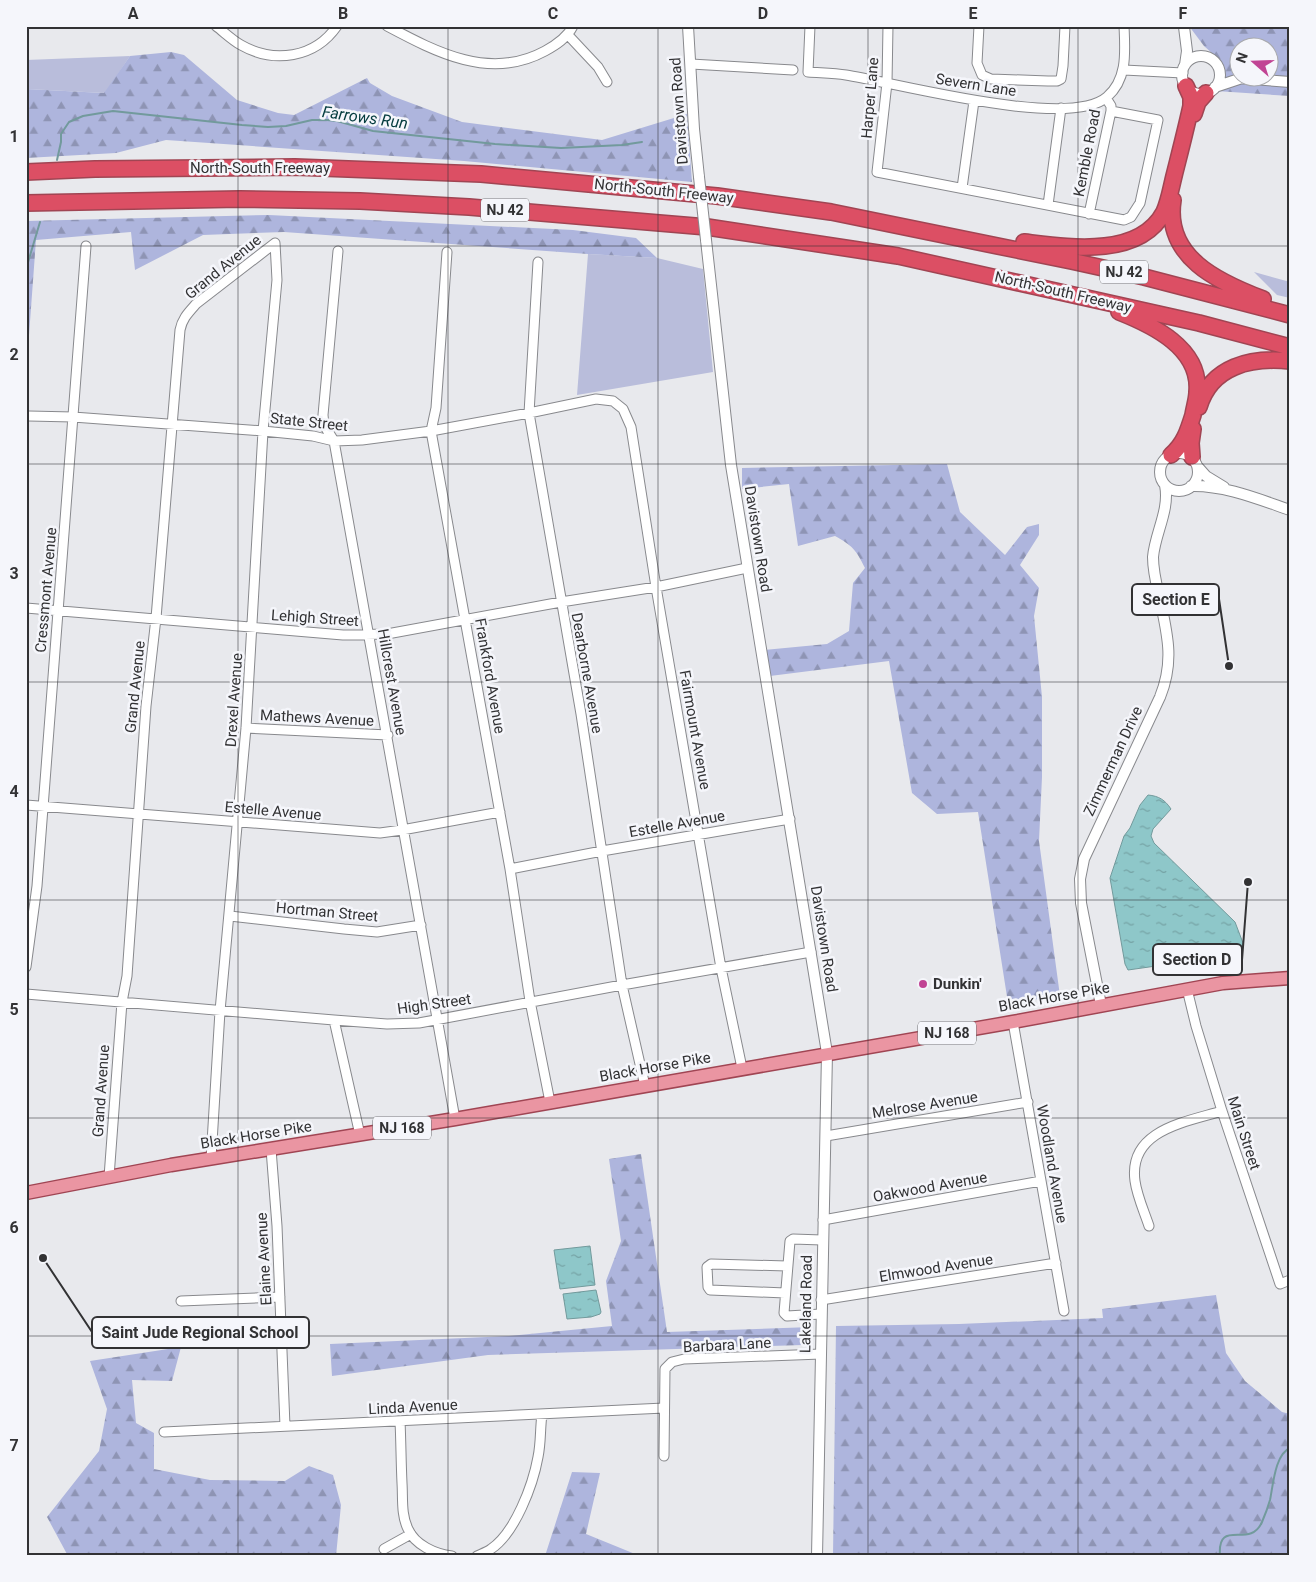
<svg xmlns="http://www.w3.org/2000/svg" width="1316" height="1582" font-family="Roboto,sans-serif">
  <defs>
    <pattern id="forest-firs" width="22" height="20" patternUnits="userSpaceOnUse" patternTransform="scale(1.25)"><rect width="22" height="20" fill="#aeb5dd"/><path d="M5 1l3.5 6h-7zM16 11l3.5 6h-7z" fill="#8e94b4"/></pattern>
    <pattern id="water-ripples" width="26" height="14" patternUnits="userSpaceOnUse" patternTransform="scale(1.25)"><rect width="26" height="14" fill="#8ec7c9"/><path d="M2 4q2-2 4 0t4 0M15 11q2-2 4 0t4 0" fill="none" stroke="#75a2a4"/></pattern>
  </defs>
  <rect width="100%" height="100%" fill="#e8e9ed"/>
  <path fill="#b9bddb" d="M 130,56 L 105,93 L 26,89 L 26,60 Z
    M 588,254 L 657,258 L 703,269 L 713,372 L 577,395 Z
    M 1254,272 L 1290,282 L 1290,298 L 1277,295 Z"/>
  <path fill="url(#forest-firs)" fill-rule="evenodd" d="M 1189,26 L 1290,26 L 1290,96 L 1216,91 L 1222,62 L 1204,46 ZM 1238,48 L 1268,48 L 1268,78 L 1238,78 Z
    M 171,52 L 184,55 L 237,100 L 278,113 L 294,115 L 367,78 L 370,83 L 392,96 L 462,122 L 602,140 L 687,114 L 692,182 L 464,161 L 166,140 L 116,153 L 26,158 L 26,89 L 104,93 L 130,56 Z
    M 269,215 L 573,230 L 636,238 L 657,258 L 588,254 L 284,232 L 203,235 L 135,270 L 131,232 L 36,240 L 26,376 L 26,221 Z
    M 947,464 L 960,512 L 1005,555 L 1027,527 L 1039,524 L 1039,535 L 1020,565 L 1039,588 L 1034,616 L 1042,697 L 1042,777 L 1039,841 L 1060,996 L 1008,1003 L 978,812 L 937,814 L 912,793 L 889,661 L 770,676 L 764,650 L 827,644 L 849,631 L 853,583 L 865,568 C 856,550 853,546 835,536 L 798,546 L 789,484 L 742,489 L 742,468 Z
    M 641,1154 L 667,1332 L 812,1327 L 803,1345 L 488,1355 L 332,1376 L 330,1344 L 509,1336 L 612,1326 L 606,1281 L 621,1241 L 609,1159 Z
    M 1216,1295 L 1226,1353 L 1245,1381 L 1282,1412 L 1290,1414 L 1290,1556 L 833,1556 L 836,1326 L 959,1324 L 1103,1318 L 1102,1309 Z
    M 181,1347 L 172,1381 L 132,1380 L 136,1423 L 154,1433 L 154,1469 L 210,1480 L 285,1481 L 309,1466 L 333,1475 L 341,1505 L 336,1556 L 68,1556 L 47,1517 L 99,1451 L 107,1409 L 90,1361 Z
    M 572,1472 L 600,1473 L 586,1534 L 640,1556 L 545,1556 Z"/>
  <path fill="url(#water-ripples)" stroke="#729a9c" d="M 1148,795 C 1159,796 1165,800 1171,809 L 1153,829 L 1151,836 L 1154,843 L 1235,922 L 1243,943 L 1240,954 L 1128,970 L 1125,964 L 1110,878 L 1124,836 L 1130,828 L 1140,805 Z
    M 590,1246 L 595,1285 L 560,1289 L 554,1250 Z
    M 596,1290 L 601,1312 L 600,1314 L 591,1317 L 567,1319 L 563,1294 Z"/>
  <g fill="none" stroke-linecap="round" stroke-linejoin="round">
    <path stroke="#729a9c" stroke-width="2" d="M 57,160 L 61,142 L 61,134 L 69,122 L 83,116 L 113,111 L 242,125 L 268,127 L 286,126 L 312,120 L 327,120 L 337,121 L 373,131 L 495,144 L 561,148 L 622,145 L 642,142
      M 26,269 L 40,222
      M 1220,1556 C 1217,1517 1250,1550 1262,1522 C 1265,1515 1268,1507 1270,1500 C 1273,1486 1275,1454 1290,1448"/>
    <g stroke="#88898d" stroke-width="11">
      <path id="minor" d="M 216,26 C 224,32 232,40 241,45 C 274,64 315,58 337,26
        M 387,26 C 436,52 490,81 545,51 C 556,45 567,38 573,26
        M 810,26 L 808,72 C 821,73 834,73 846,75 C 897,83 1069,130 1107,97 C 1128,79 1125,51 1124,26
        M 888,26 L 887,83 L 877,172 L 1124,220 L 1131,217 L 1140,203 L 1158,120 L 1111,111
        M 979,26 L 977,63 L 982,75 L 991,79 L 1048,81 L 1057,81 L 1061,79 L 1063,66 L 1065,26
        M 568,35 L 598,67 L 607,82
        M 691,64 L 793,70
        M 1124,70 L 1183,73
        M 962,188 L 974,101
        M 1048,205 L 1061,108
        M 1089,214 L 1111,111 L 1111,106 L 1106,98
        M 338,251 L 323,415 L 324,425 L 334,441 L 455,1119
        M 447,252 L 436,408 L 431,431 L 510,869 L 530,1001 L 550,1102
        M 538,262 L 529,413 L 581,714 L 622,985 L 645,1086
        M 29,416 L 73,417 L 263,431 L 313,436 L 334,441 L 362,440 L 431,431 L 529,413 L 596,399 L 613,401 L 623,409 L 631,427 L 656,587 L 721,968 L 742,1068
        M 26,608 L 343,635 L 387,634 L 561,602 L 656,587 L 747,568
        M 246,728 L 388,735
        M 26,805 L 380,833 L 402,830 L 500,812
        M 510,869 L 602,851 L 790,819
        M 230,916 L 344,929 L 377,932 L 421,925
        M 26,967 L 37,886 L 86,246
        M 1187,989 L 1196,1026 L 1222,1111 L 1280,1284 L 1290,1280
        M 26,994 L 334,1020 L 387,1024 L 419,1023 L 622,985 L 811,952
        M 334,1020 L 360,1135
        M 1013,1022 L 1064,1311
        M 826,1136 L 1028,1102
        M 271,1149 L 277,1226 L 285,1426
        M 211,1159 L 220,1011 L 246,728 L 263,431 L 277,280 L 275,243
        M 109,1177 L 122,1002 L 127,976 L 146,706 L 156,618 L 180,330 C 182,319 188,313 196,304 L 275,243
        M 823,1220 L 1041,1181
        M 1149,1226 C 1144,1211 1137,1196 1135,1181 C 1128,1130 1186,1122 1222,1111
        M 785,1293 L 710,1290 L 708,1287 L 707,1267 L 711,1264 L 787,1266
        M 821,1300 L 1056,1263
        M 181,1301 L 280,1297
        M 821,1314 L 787,1316 L 784,1313 L 790,1241 L 793,1239 L 822,1240
        M 400,1421 C 401,1442 401,1462 402,1483 C 403,1498 401,1515 408,1529 C 415,1545 435,1554 452,1556
        M 164,1432 L 664,1408
        M 664,1456 L 665,1369 L 672,1362 L 684,1359 L 821,1354
        M 384,1549 L 411,1534
        M 477,1556 C 481,1554 487,1552 491,1549 C 515,1533 533,1485 538,1457 C 541,1443 540,1429 542,1414"/>
    </g>
    <g stroke="#88898d" stroke-width="12">
      <path id="tertiary" d="M 688,26 L 694,129 L 699,177
        M 1184,27 L 1187,51 L 1185,65
        M1182 75a19 19 0 1 1 38 0a19 19 0 1 1-38 0Z
        M 1239,78 L 1290,82
        M 1215,87 L 1242,78
        M 706,240 L 731,465 L 827,1053 L 817,1556
        M1160 472a19 19 0 1 1 38 0a19 19 0 1 1-38 0Z
        M 1198,467 L 1206,476 L 1224,487
        M 1191,486 C 1224,485 1258,499 1290,510
        M 1101,1005 L 1081,903 L 1080,879 L 1084,859 L 1160,697 C 1175,660 1167,633 1159,595 C 1156,583 1153,570 1153,557 C 1155,533 1170,510 1165,485"/>
    </g>
    <g stroke="#a04553" stroke-width="15">
      <path id="primary" d="M 26,1193 L 171,1165 L 455,1119 L 1013,1022 L 1223,983 L 1290,978"/>
    </g>
    <g stroke="#a04553" stroke-width="18">
      <path id="motorway" d="M 1194,114 L 1198,102 L 1206,93
        M 26,172 L 95,169 L 295,167 L 481,174 L 717,196 L 831,212 L 1071,261 L 1144,277 L 1290,315
        M 1173,200 C 1164,257 1218,282 1263,299
        M 26,203 L 240,199 L 360,201 L 469,207 L 707,227 L 898,256 L 1199,323 L 1290,347
        M 1024,242 C 1066,247 1139,259 1164,212 C 1169,201 1171,188 1174,176 C 1180,152 1186,129 1191,106 L 1191,97 L 1186,86
        M 1119,312 C 1152,325 1201,348 1197,392 C 1197,399 1194,408 1193,415 C 1188,431 1184,444 1171,455
        M 1199,407 C 1211,366 1251,357 1290,361
        M 1192,457 L 1191,443 L 1193,429"/>
    </g>
    <use href="#minor" stroke="#fff" stroke-width="9"/>
    <use href="#tertiary" stroke="#fff" stroke-width="10"/>
    <use href="#primary" stroke="#ea95a2" stroke-width="12"/>
    <use href="#motorway" stroke="#dc4f64" stroke-width="15"/>
    <g stroke="#88898d" stroke-width="12" stroke-linecap="butt">
      <path id="tertiary-bridge" d="M 699,177 L 706,240"/>
    </g>
    <use href="#tertiary-bridge" stroke="#fff" stroke-width="10"/>
  </g>
  <path fill="none" stroke="#323234" stroke-width="1" stroke-opacity="0.55" d="M 238,26 L 238,1556M 448,26 L 448,1556M 658,26 L 658,1556M 868,26 L 868,1556M 1078,26 L 1078,1556M 26,246 L 1290,246M 26,464 L 1290,464M 26,682 L 1290,682M 26,900 L 1290,900M 26,1118 L 1290,1118M 26,1336 L 1290,1336"/>
  <circle fill="#c14494" stroke="#f5f6fb" stroke-width="2" cx="923" cy="984" r="5"/>
  <g text-anchor="middle" stroke-width="5" stroke-linejoin="round" paint-order="stroke">
    <g fill="#f5f6fb" stroke="#6c6d70" stroke-width="1">
      <rect x="481" y="198.5" width="48" height="23" rx="4"/>
      <rect x="1100" y="260.5" width="48" height="23" rx="4"/>
      <rect x="918" y="1021.5" width="58" height="23" rx="4"/>
      <rect x="373" y="1116.5" width="58" height="23" rx="4"/>
    </g>
    <g font-size="14" font-weight="bold" fill="#323234">
      <text x="505" y="215">NJ 42</text>
      <text x="1124" y="277">NJ 42</text>
      <text x="947" y="1038">NJ 168</text>
      <text x="402" y="1133">NJ 168</text>
    </g>
    <g font-size="15" fill="#323234" stroke="#f5f6fb">
      <text transform="translate(976 85) rotate(9)" y="5">Severn Lane</text>
      <text transform="translate(870 98) rotate(-85)" y="5">Harper Lane</text>
      <text transform="translate(679 111) rotate(-94)" y="5">Davistown Road</text>
      <text transform="translate(1087 153) rotate(-79)" y="5">Kemble Road</text>
      <text x="260" y="173">North-South Freeway</text>
      <text transform="translate(664 191) rotate(6)" y="5">North-South Freeway</text>
      <text transform="translate(223 267) rotate(-39)" y="5">Grand Avenue</text>
      <text transform="translate(1063 292) rotate(13)" y="5">North-South Freeway</text>
      <text transform="translate(309 422) rotate(6)" y="5">State Street</text>
      <text transform="translate(758 539) rotate(81)" y="5">Davistown Road</text>
      <text transform="translate(46 590) rotate(-85)" y="5">Cressmont Avenue</text>
      <text transform="translate(315 618) rotate(4)" y="5">Lehigh Street</text>
      <text transform="translate(587 673) rotate(80)" y="5">Dearborne Avenue</text>
      <text transform="translate(490 676) rotate(80)" y="5">Frankford Avenue</text>
      <text transform="translate(392 682) rotate(80)" y="5">Hillcrest Avenue</text>
      <text transform="translate(135 687) rotate(-84)" y="5">Grand Avenue</text>
      <text transform="translate(234 700) rotate(-86)" y="5">Drexel Avenue</text>
      <text transform="translate(317 718) rotate(3)" y="5">Mathews Avenue</text>
      <text transform="translate(695 730) rotate(80)" y="5">Fairmount Avenue</text>
      <text transform="translate(1113 761) rotate(-65)" y="5">Zimmerman Drive</text>
      <text transform="translate(273 811) rotate(5)" y="5">Estelle Avenue</text>
      <text transform="translate(677 824) rotate(-10)" y="5">Estelle Avenue</text>
      <text transform="translate(327 912) rotate(5)" y="5">Hortman Street</text>
      <text transform="translate(824 939) rotate(81)" y="5">Davistown Road</text>
      <text transform="translate(1054 997) rotate(-10)" y="5">Black Horse Pike</text>
      <text transform="translate(434 1004) rotate(-8)" y="5">High Street</text>
      <text transform="translate(655 1067) rotate(-10)" y="5">Black Horse Pike</text>
      <text transform="translate(101 1091) rotate(-86)" y="5">Grand Avenue</text>
      <text transform="translate(925 1105) rotate(-9)" y="5">Melrose Avenue</text>
      <text transform="translate(1244 1133) rotate(72)" y="5">Main Street</text>
      <text transform="translate(256 1135) rotate(-9)" y="5">Black Horse Pike</text>
      <text transform="translate(1052 1164) rotate(80)" y="5">Woodland Avenue</text>
      <text transform="translate(930 1187) rotate(-10)" y="5">Oakwood Avenue</text>
      <text transform="translate(264 1259) rotate(-93)" y="5">Elaine Avenue</text>
      <text transform="translate(936 1268) rotate(-9)" y="5">Elmwood Avenue</text>
      <text transform="translate(806 1304) rotate(-89)" y="5">Lakeland Road</text>
      <text transform="translate(727 1345) rotate(-3)" y="5">Barbara Lane</text>
      <text transform="translate(413 1407) rotate(-3)" y="5">Linda Avenue</text>
    </g>
    <g font-size="15" font-weight="bold" fill="#323234" stroke="#f5f6fb" text-anchor="start">
      <text x="933" y="989">Dunkin'</text>
    </g>
    <g font-size="16" font-style="italic" fill="#033b3d" stroke="#f5f6fb">
      <text transform="translate(365 117) rotate(8)" y="6">Farrows Run</text>
    </g>
  </g>
  <path fill="none" stroke="#323234" stroke-width="2" d="M1229 666L1219 599M1248 882L1242 960M43 1258L92 1332"/>
  <g fill="#323234" stroke="#f5f6fb" stroke-width="2">
    <circle cx="1229" cy="666" r="5"/>
    <circle cx="1248" cy="882" r="5"/>
    <circle cx="43" cy="1258" r="5"/>
  </g>
  <g fill="#f5f6fb" stroke="#323234" stroke-width="2">
    <rect x="1132" y="584" width="87" height="31" rx="5"/>
    <rect x="1153" y="944" width="89" height="31" rx="5"/>
    <rect x="92" y="1317" width="217" height="31" rx="5"/>
  </g>
  <g font-size="16" text-anchor="middle" font-weight="bold" fill="#323234">
    <text x="1176" y="605">Section E</text>
    <text x="1197" y="965">Section D</text>
    <text x="200" y="1338">Saint Jude Regional School</text>
  </g>
  <rect width="1316" height="1582" fill="none" stroke="#f5f6fb" stroke-width="55"/>
  <g transform="translate(1254 62) rotate(290)"><circle r="24" fill="#f5f6fb" stroke="#a7a8ab"/>
  <path d="M0-4L9 19L0 12L-9 19Z" fill="#c14494"/>
  <text y="-8" font-size="14" font-weight="bold" text-anchor="middle" fill="#323234">N</text>
  </g>
  <rect x="28" y="28" width="1260" height="1526" fill="none" stroke="#323234" stroke-width="2"/>
  <g font-size="16" text-anchor="middle" font-weight="bold" fill="#323234">
    <text x="133" y="19">A</text>
    <text x="343" y="19">B</text>
    <text x="553" y="19">C</text>
    <text x="763" y="19">D</text>
    <text x="973" y="19">E</text>
    <text x="1183" y="19">F</text>
    <text x="14" y="142">1</text>
    <text x="14" y="360">2</text>
    <text x="14" y="579">3</text>
    <text x="14" y="797">4</text>
    <text x="14" y="1015">5</text>
    <text x="14" y="1233">6</text>
    <text x="14" y="1451">7</text>
  </g>
</svg>
